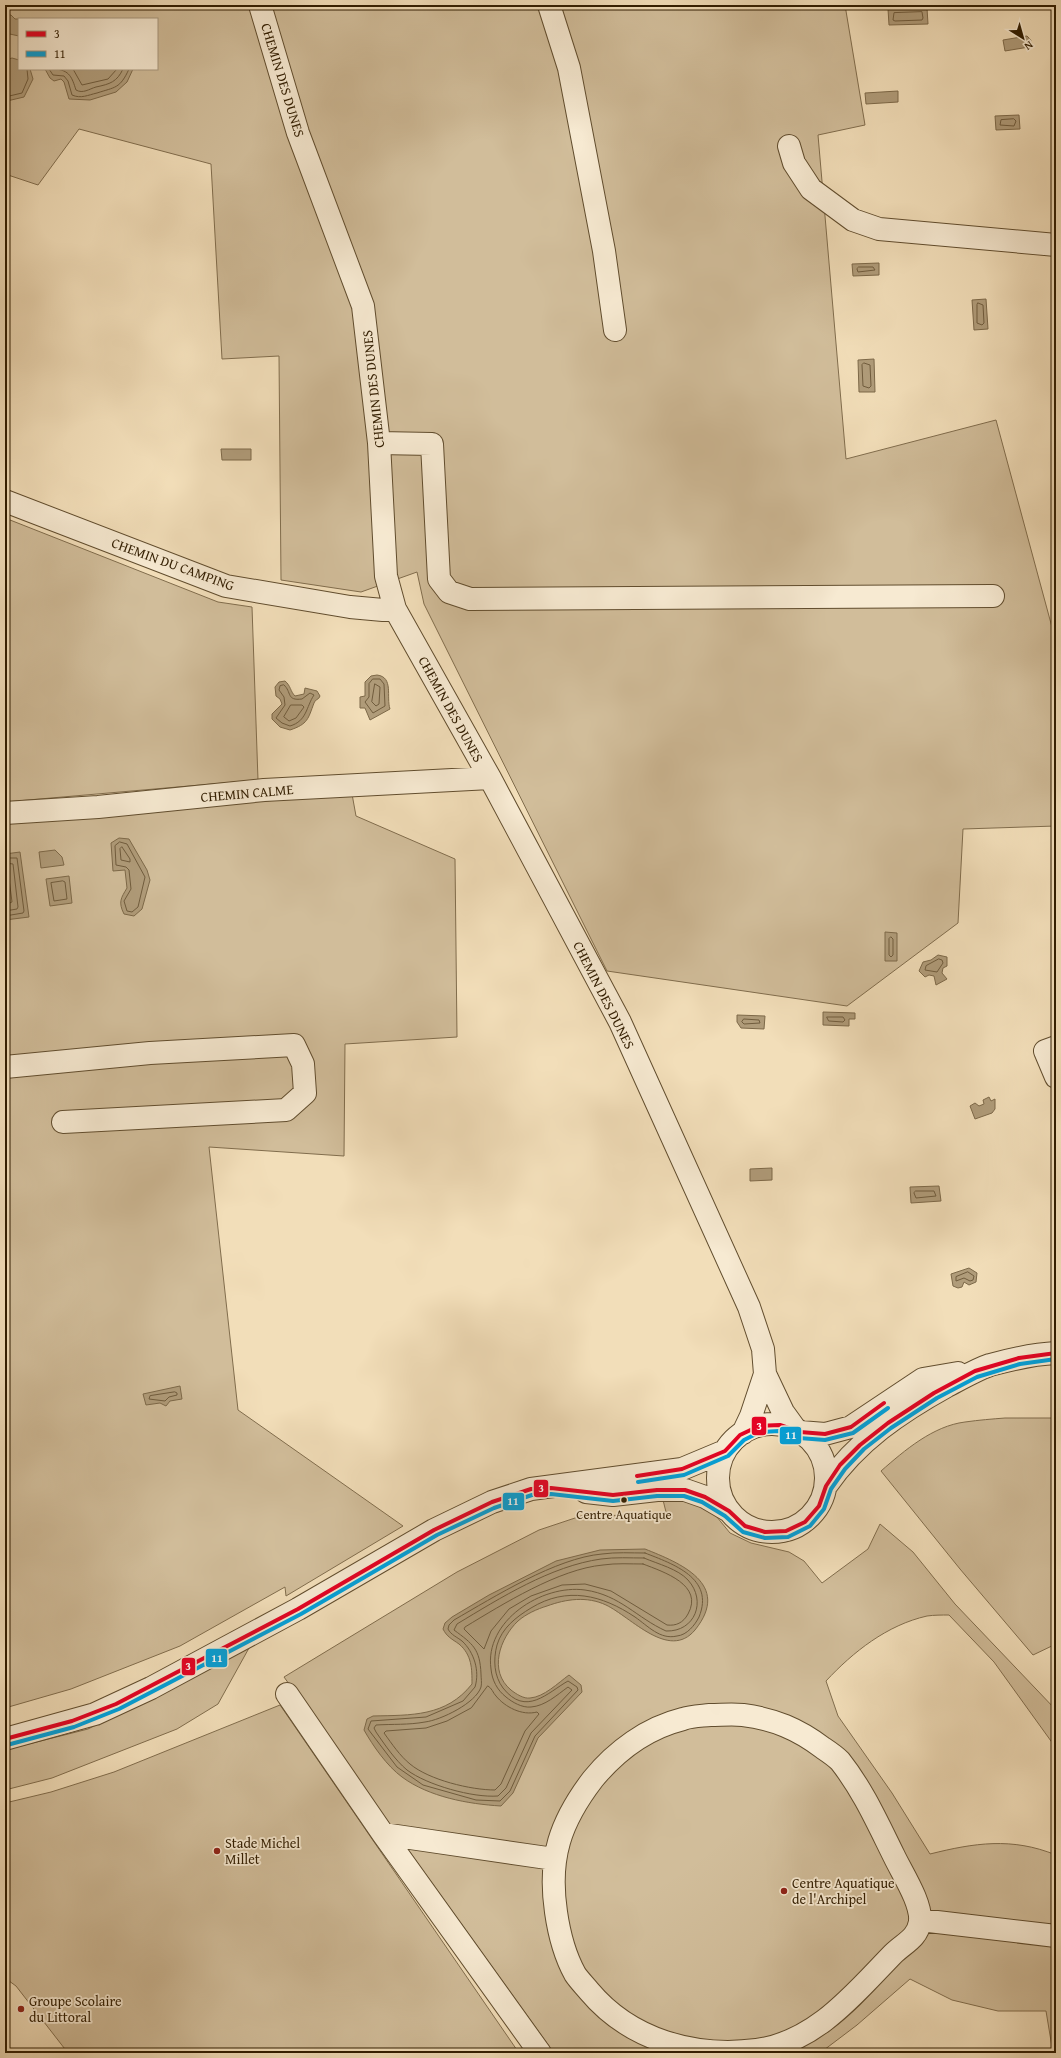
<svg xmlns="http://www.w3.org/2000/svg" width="1061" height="2058" font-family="'Gentium Book Plus',serif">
  <rect width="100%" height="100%" fill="#f2deb9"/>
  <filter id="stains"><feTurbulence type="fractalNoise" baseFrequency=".005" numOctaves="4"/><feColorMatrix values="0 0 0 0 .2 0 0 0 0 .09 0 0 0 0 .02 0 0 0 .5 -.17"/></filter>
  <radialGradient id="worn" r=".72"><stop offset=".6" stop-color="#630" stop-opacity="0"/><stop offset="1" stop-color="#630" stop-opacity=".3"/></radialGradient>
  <path fill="#d1bd9a" stroke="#816d4d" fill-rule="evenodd" d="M 5,5 L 845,5 L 865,125 L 818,135 L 846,459 L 996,420 L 1056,642 L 1056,826 L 963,829 L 958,923 L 847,1006 L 607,971 L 424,604 L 417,572 L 361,592 L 281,580 L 279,356 L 222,359 L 211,164 L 79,129 L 38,185 L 5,174 ZM 19,19 L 157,19 L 157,69 L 19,69 Z
    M 5,518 L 218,602 L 252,607 L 258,780 L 5,802 Z
    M 352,794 L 356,816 L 455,859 L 457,1037 L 345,1044 L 344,1156 L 209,1147 L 238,1410 L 403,1526 L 286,1596 L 285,1587 L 180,1646 L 71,1689 L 5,1708 L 5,822 Z
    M 1005,1418 L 1056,1418 L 1056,1644 L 1033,1655 L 960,1569 L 881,1471 C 905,1450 933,1426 965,1422 C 979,1420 992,1419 1005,1418 Z
    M 683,1499 L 712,1511 L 730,1533 L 751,1543 L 789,1552 L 804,1561 L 822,1583 L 868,1549 L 880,1524 L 913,1552 L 955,1604 L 1056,1710 L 1056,1748 L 994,1662 L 949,1615 C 942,1615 934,1615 927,1616 C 887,1625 853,1652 826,1681 L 838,1716 L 892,1793 L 930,1854 C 974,1843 1012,1837 1056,1855 L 1056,2053 L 1053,2053 L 1046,2011 L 998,2011 L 952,2000 L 910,1979 L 857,2025 L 820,2053 L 554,2053 L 284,1677 L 457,1572 L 539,1530 L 584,1515 L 667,1516 L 663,1500 Z
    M 249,1648 L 218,1704 L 177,1729 L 52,1778 L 5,1790 L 5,1750 L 88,1729 Z
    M 280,1705 L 519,2053 L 68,2053 L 16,1986 L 5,1978 L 5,1803 L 51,1792 L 114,1772 Z"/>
  <path fill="#b09c7a" stroke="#7d6949" d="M 927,8 L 928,24 L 889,25 L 888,9 Z
    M 5,15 L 11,15 L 15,19 L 19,19 L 19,36 L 5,33 Z
    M 1027,36 L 1031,40 L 1029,47 L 1005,51 L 1003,40 Z
    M 12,58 L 19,60 L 19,69 L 30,69 L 33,79 L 24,97 L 7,101 L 5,100 L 5,60 Z
    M 45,69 L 133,69 L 127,82 L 116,92 L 90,100 L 69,99 L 64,82 L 61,79 L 54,81 L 50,78 Z
    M 898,91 L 898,102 L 866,104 L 865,93 Z
    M 1019,115 L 1020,129 L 996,130 L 995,116 Z
    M 879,263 L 879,275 L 853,276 L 852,264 Z
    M 986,299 L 988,329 L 974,330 L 972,300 Z
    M 874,359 L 875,392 L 859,392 L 858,360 Z
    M 221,449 L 251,449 L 251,460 L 222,460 Z
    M 377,675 C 394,677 386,697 390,709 L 370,720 L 365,708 L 360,708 L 360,697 L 365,696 L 365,682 L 371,676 Z
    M 285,681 C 291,686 290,691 295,696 L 304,694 L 305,688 L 317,691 L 320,696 C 319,700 315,699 314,703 C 308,719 308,724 290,730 L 280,727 L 272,719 L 272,714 L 282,704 L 280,699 L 276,696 L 275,687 L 279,682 Z
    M 119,838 L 129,839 L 147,870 L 150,880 L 142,909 L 134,916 L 124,914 C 118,902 121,898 127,888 L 125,870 L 113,871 L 111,843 Z
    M 55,850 L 62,857 L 64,865 L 41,868 L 39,852 Z
    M 20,852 L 29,917 L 5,920 L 5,854 Z
    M 69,876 L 72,903 L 50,906 L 46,879 Z
    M 885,932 L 897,933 L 897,961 L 885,961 Z
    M 938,955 L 947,957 L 947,966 L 943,968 L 942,973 L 947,979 L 936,985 L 934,976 L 929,975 L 925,977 L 919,971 L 923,962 L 931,960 Z
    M 823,1012 L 855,1013 L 855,1019 L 849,1019 L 849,1026 L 823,1025 Z
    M 737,1015 L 765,1016 L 764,1029 L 741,1028 L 737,1022 Z
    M 989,1097 L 991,1101 L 995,1099 L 995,1109 L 992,1113 L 975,1119 L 970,1106 L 975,1103 L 979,1106 L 984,1104 L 983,1100 Z
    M 772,1168 L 772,1180 L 750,1181 L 750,1169 Z
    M 939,1186 L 941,1201 L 911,1203 L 910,1187 Z
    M 969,1268 L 977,1273 L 976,1282 L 969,1285 L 964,1282 L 962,1287 L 958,1288 L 953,1286 L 951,1274 Z
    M 180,1386 L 182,1399 L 170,1401 L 166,1406 L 160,1403 L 146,1405 L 143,1394 Z
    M 645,1549 C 680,1563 732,1584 695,1630 C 669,1661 631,1617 606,1605 C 587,1596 566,1599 547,1606 C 537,1609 526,1614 518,1621 C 500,1638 488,1671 511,1690 C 516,1694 524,1699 530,1698 C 544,1697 558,1683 569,1675 L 581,1685 L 582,1692 L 538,1738 L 513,1793 L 501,1806 C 468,1804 429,1797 402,1777 C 387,1766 373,1746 364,1730 L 367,1719 L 373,1716 C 411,1715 446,1717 472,1684 C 472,1669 472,1655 459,1644 C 452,1639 447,1637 443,1629 L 445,1623 L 452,1617 L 489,1595 L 556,1561 L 600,1550 Z"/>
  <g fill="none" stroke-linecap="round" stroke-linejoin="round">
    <path stroke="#705c3d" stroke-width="1" d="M 922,12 L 923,18 L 922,20 L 895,21 L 893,20 L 894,13 Z
      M 49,69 L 53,75 L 64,76 L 68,81 L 72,95 C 81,99 88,95 97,93 C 115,87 120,89 129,69
      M 55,69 C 70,70 72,78 76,90 C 83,94 89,89 96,87 C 110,84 117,82 123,69
      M 73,69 L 82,85 L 108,79 L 117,69
      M 5,97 L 22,93 L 28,79 L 27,69
      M 1014,119 L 1016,121 L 1014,126 L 1000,125 L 1001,120 Z
      M 859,267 L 873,267 L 875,270 L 858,272 L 857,269 Z
      M 978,303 L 983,305 L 984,323 L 982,325 L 977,323 L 977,305 Z
      M 864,363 L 870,365 L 871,386 L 869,388 L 863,386 L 862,365 Z
      M 373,679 L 380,679 L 384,684 L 385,706 L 373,713 L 365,702 L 369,697 L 369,684 Z
      M 375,684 L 380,687 L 379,704 L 376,706 L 372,702 Z
      M 284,685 C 292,692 286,701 302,699 L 310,693 L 314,695 C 306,707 307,721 290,726 L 282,723 L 276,718 L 285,705 L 284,697 L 279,690 L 280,686 Z
      M 291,705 L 302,705 L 304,707 L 296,718 L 289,721 L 284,717 Z
      M 120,842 L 127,844 L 145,877 L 138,907 L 132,912 L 127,911 L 124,901 L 131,889 L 129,870 L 126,867 L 116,865 L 115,846 Z
      M 122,847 L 130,859 L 130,862 L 121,860 L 120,849 Z
      M 5,858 L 17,858 L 24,911 L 23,913 L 5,916
      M 5,863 L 13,864 L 18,907 L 17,909 L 5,911
      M 5,869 L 8,871 L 12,902 L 5,905
      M 63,881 L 65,882 L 67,899 L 54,901 L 51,883 Z
      M 891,937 L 893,939 L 893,955 L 891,957 L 889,955 L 889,939 Z
      M 939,959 L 942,960 L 943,963 L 937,972 L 925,970 L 926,966 Z
      M 827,1017 L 843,1017 L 845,1020 L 843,1022 L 829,1021 Z
      M 744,1019 L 759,1020 L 760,1023 L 744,1024 L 742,1022 Z
      M 916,1191 L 934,1191 L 936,1196 L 916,1198 L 914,1193 Z
      M 968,1272 L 974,1276 L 973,1280 L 970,1281 L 964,1278 L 956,1281 L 956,1277 Z
      M 175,1392 L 177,1393 L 177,1395 L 169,1397 L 165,1401 L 149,1399 L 150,1396 Z
      M 645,1553 C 673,1564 715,1578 699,1617 C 695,1625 687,1635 677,1636 C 660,1640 648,1626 635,1617 C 602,1595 567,1586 531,1608 C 516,1617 502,1628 497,1645 C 493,1660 494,1676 503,1688 C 526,1717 547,1693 568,1681 L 577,1687 L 578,1690 L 535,1736 L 510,1791 L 500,1801 L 476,1800 L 423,1785 L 397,1767 L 368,1729 L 371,1721 L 426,1717 L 463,1701 L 475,1687 C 480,1671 474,1652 462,1641 C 457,1637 451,1635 448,1629 L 449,1625 L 454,1620 C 494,1597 556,1558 602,1554 C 616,1552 631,1553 645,1553 Z
      M 644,1558 C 658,1564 678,1569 688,1580 C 707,1601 695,1632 666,1631 C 637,1618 620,1595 585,1590 C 542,1584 484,1621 491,1669 C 492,1680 497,1690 506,1697 C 512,1702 522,1708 531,1707 C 545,1706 557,1695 568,1687 L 572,1690 L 531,1733 L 506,1788 L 498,1796 C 473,1798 427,1785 407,1770 C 395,1760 385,1745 376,1732 L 374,1728 L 376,1725 C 392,1724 409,1725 425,1722 C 441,1720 476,1703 481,1687 C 482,1683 481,1678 481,1674 C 480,1649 473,1644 454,1630 L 457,1624 C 500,1598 551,1566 601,1559 C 615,1557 630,1558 644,1558 Z
      M 643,1564 C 664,1572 704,1585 688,1614 C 683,1623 676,1626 667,1625 L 611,1591 L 585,1584 L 562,1585 L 531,1596 L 509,1609 L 491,1631 L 484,1649 L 464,1629 L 465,1627 C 503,1604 559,1569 603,1565 C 616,1563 630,1564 643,1564 Z
      M 488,1686 C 492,1688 493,1693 496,1696 C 505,1707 522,1716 537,1712 L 539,1714 L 525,1731 L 501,1784 L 495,1790 C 471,1790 429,1780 410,1764 C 400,1756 392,1744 384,1733 L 386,1731 L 426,1728 L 447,1721 L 471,1708 Z"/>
    <g stroke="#614d2e" stroke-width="24">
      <path id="minor" d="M 260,5 L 298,133 L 363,306 L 379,443 L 386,576 L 395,609 L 490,778 L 620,1022 L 749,1307 L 763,1349 L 765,1374 L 783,1412 L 796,1430
        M 549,5 L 569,68 L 604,251 L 615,330
        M 789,146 L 794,163 L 811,189 L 853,220 L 879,229 L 1056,245
        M 379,443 L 432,444 L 439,579 L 449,592 L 470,599 L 993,596
        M 5,501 L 226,586 L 350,607 L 383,610 L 395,609
        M 5,813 L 98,807 L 264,790 L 490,778
        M 1056,1047 L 1045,1051 L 1056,1077
        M 5,1067 L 150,1053 L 294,1045 L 303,1064 L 305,1093 L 286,1110 L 63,1122
        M718 1478a54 54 0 1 1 108 0a54 54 0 1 1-108 0Z
        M 800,1432 L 825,1434 L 851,1427 L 923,1379 L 958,1373
        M 743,1433 L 751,1416 L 765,1374
        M 826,1486 C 857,1441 900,1412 947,1386 C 961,1379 975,1370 990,1365 C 1012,1359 1034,1354 1056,1353
        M 586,1492 L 613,1495 L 657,1490 L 685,1490 L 705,1497 L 729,1511
        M 287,1694 L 383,1834 L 540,2053
        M 710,1715 C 721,1715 732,1714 743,1715 C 774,1719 798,1729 823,1748 C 829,1752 835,1756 840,1761 C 863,1790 878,1824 894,1856 C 902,1873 922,1903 920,1922 C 917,1939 904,1943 893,1954 C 854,1994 816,2042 757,2050 C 694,2058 630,2040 589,1991 C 584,1985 579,1980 575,1974 C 564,1954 559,1933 556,1912 C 548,1858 560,1822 593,1779 C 616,1751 647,1728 683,1719 C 691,1716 701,1716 710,1715 Z
        M 5,1739 L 95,1714 L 151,1688 L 298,1609 L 434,1530 L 492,1502 L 531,1489 L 682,1469 L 725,1451
        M 383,1834 L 554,1859
        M 920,1920 L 1056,1936"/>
    </g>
    <use href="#minor" stroke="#f7ead2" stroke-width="22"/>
    <g stroke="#f7ead2" stroke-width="7">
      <path id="bus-1" d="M 637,1476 L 682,1469 L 725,1451 L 740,1435 L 759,1426 L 780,1425 L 800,1432 L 825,1434 L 851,1427 L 884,1403
        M 5,1739 L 72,1721 L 116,1704 L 298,1609 L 434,1530 L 492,1502 L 531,1489 L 551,1488 L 613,1495 L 657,1490 L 685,1490 L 705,1497 L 729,1511 L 745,1526 L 765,1532 L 786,1531 L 805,1522 L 819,1506 L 826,1486 L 840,1465 L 860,1445 L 888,1423 L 934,1393 L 975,1371 L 1019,1358 L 1056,1353"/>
    </g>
    <g stroke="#f7ead2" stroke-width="7">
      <path id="bus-2" d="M 638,1482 L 684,1475 L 728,1456 L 744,1440 L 760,1432 L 779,1431 L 799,1438 L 825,1440 L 853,1433 L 888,1408
        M 7,1745 L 74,1727 L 119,1709 L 301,1614 L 437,1535 L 494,1508 L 532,1495 L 551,1494 L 613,1501 L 657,1496 L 684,1496 L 702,1502 L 725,1516 L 743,1532 L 765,1538 L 788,1537 L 810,1526 L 824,1509 L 831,1489 L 845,1469 L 864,1449 L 891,1428 L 937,1398 L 977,1377 L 1020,1364 L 1056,1359"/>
    </g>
    <use href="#bus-1" stroke="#e40324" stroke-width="4"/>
    <use href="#bus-2" stroke="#02a1db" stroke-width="4"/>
  </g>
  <circle fill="#311d00" stroke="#f7ead2" stroke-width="1.5" cx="624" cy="1500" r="3.5"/>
  <g fill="#8f2418" stroke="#f7ead2" stroke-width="1.5">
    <circle cx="217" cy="1851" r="4"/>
    <circle cx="784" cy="1891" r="4"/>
    <circle cx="21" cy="2009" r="4"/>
  </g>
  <g text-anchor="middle" stroke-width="3.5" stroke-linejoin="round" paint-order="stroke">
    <g font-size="13" fill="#311d00" stroke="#f7ead2">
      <text x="624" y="1519">Centre Aquatique</text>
    </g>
    <g font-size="14" fill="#311d00" stroke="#f7ead2">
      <text transform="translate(283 80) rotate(73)" y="5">CHEMIN DES DUNES</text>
      <text transform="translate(373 389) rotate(-96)" y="5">CHEMIN DES DUNES</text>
      <text transform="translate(173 564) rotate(20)" y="5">CHEMIN DU CAMPING</text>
      <text transform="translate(451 709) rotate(61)" y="5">CHEMIN DES DUNES</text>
      <text transform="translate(247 793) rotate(-5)" y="5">CHEMIN CALME</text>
      <text transform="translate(604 995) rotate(63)" y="5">CHEMIN DES DUNES</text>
    </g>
    <g font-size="14" fill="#311d00" stroke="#f7ead2" text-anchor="start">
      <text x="225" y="1848">Stade Michel<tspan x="225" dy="16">Millet</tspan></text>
      <text x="792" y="1888">Centre Aquatique<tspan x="792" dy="16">de l'Archipel</tspan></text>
      <text x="29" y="2006">Groupe Scolaire<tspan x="29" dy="16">du Littoral</tspan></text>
    </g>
  </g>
  <g stroke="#f7ead2" stroke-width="1.5">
    <rect x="751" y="1416" width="16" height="20" rx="4" fill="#e40324"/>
    <rect x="779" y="1426" width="23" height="19" rx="4" fill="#02a1db"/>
    <rect x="533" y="1479" width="16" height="19" rx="4" fill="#e40324"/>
    <rect x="502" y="1492" width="23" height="19" rx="4" fill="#02a1db"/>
    <rect x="205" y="1648" width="23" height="20" rx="4" fill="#02a1db"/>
    <rect x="181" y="1657" width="15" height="19" rx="4" fill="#e40324"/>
  </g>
  <g font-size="11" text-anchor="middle" font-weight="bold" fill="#fff">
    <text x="759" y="1430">3</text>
    <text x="791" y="1439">11</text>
    <text x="541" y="1492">3</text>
    <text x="513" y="1505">11</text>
    <text x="217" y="1662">11</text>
    <text x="188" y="1670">3</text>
  </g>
  <rect width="1061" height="2058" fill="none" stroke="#f2deb9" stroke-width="20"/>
  <rect x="6" y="6" width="1049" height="2046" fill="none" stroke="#311d00" stroke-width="2"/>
  <rect x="10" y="10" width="1041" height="2038" fill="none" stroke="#311d00"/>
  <rect x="18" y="18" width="140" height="52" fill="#f7ead2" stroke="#a8987e"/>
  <rect x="26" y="31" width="20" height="6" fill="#e40324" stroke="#a8987e"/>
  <text x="54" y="38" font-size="12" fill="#311d00">3</text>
  <rect x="26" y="51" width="20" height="6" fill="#02a1db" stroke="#a8987e"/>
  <text x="54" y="58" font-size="12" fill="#311d00">11</text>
  <g transform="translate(1023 38) rotate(143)" stroke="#f7ead2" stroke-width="3" paint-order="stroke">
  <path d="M0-3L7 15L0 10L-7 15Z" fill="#311d00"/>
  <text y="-6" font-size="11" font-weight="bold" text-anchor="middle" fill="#311d00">N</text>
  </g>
  <rect width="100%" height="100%" filter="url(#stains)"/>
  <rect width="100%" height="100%" fill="url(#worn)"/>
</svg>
